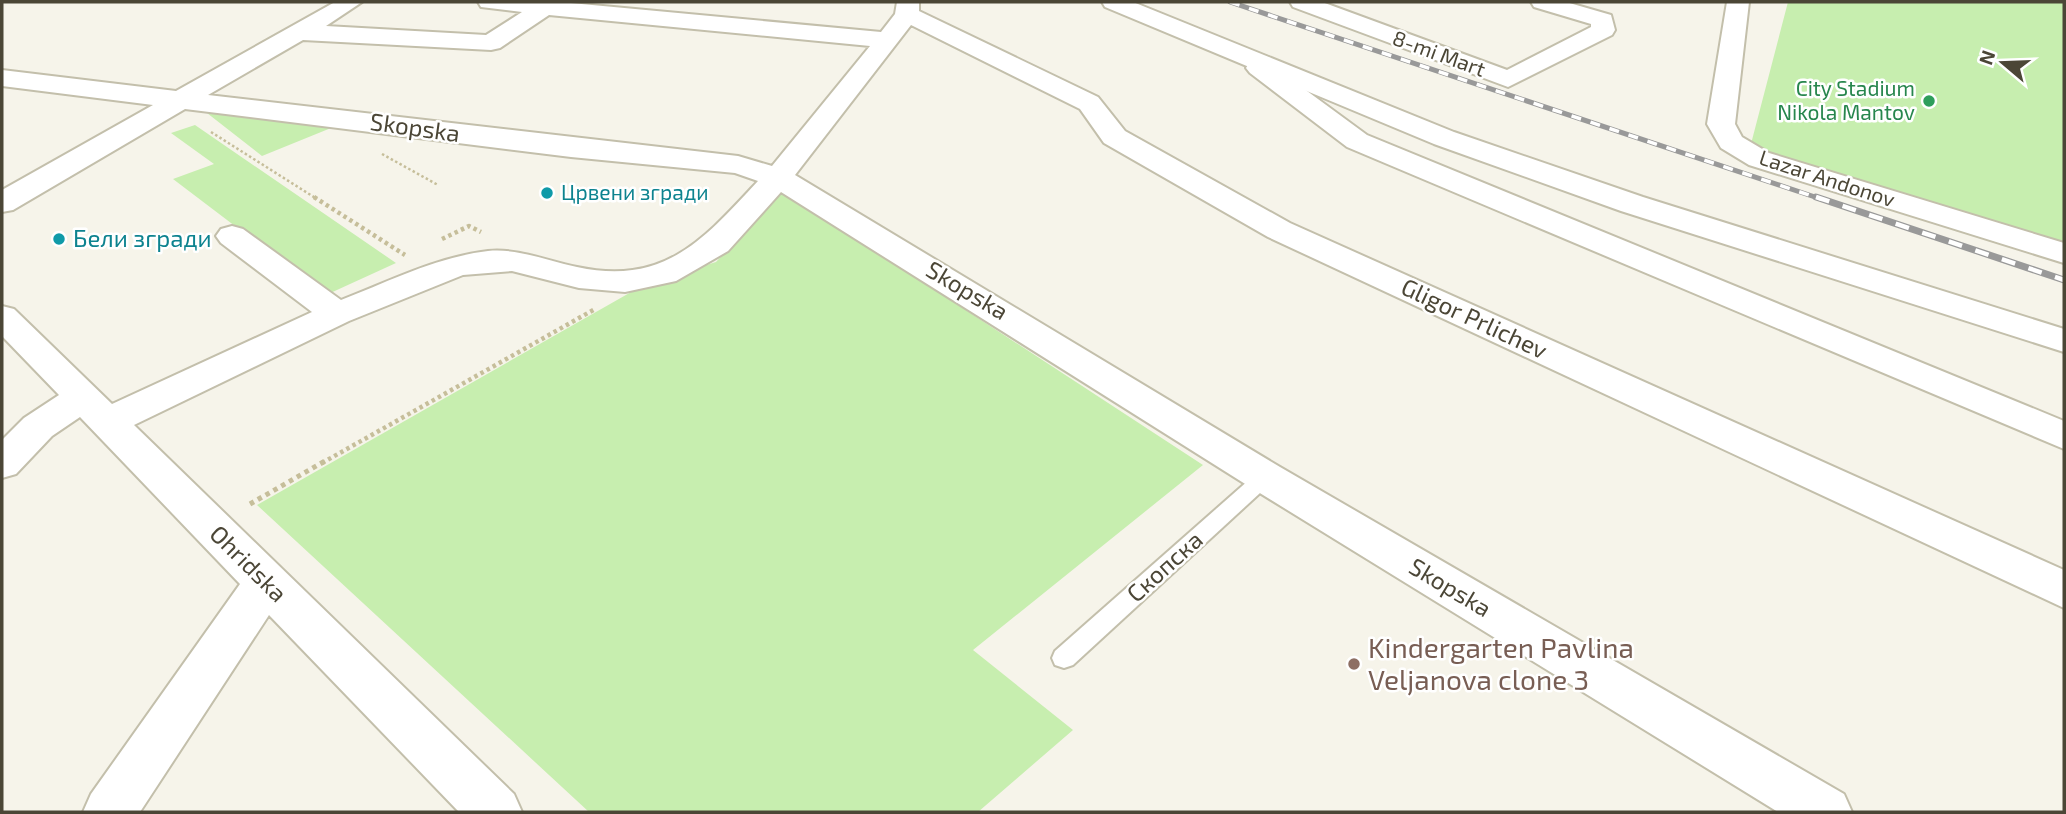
<svg xmlns="http://www.w3.org/2000/svg" width="2066" height="814" font-family="'Exo 2',sans-serif">
  <rect width="100%" height="100%" fill="#f6f4ea"/>
  <path fill="#c7eeaf" d="M 1788,2 L 2064,2 L 2064,264 L 1746,163 Z
    M 207,113 L 331,128 L 262,156 Z
    M 195,125 L 396,263 L 326,295 L 173,179 L 214,164 L 171,133 Z
    M 782,190 L 1203,465 L 973,650 L 1073,730 L 978,812 L 589,812 L 257,505 L 647,283 L 716,262 Z"/>
  <g fill="none" stroke-linecap="round" stroke-linejoin="round">
    <g stroke="#c3bfab" stroke-width="4">
      <path id="service" d="M 1265,470 L 1272,472 L 1275,477 L 1272,482 L 1073,665 L 1064,668 L 1055,665 L 1052,658 L 1055,651 L 1258,472 Z"/>
    </g>
    <g stroke="#c3bfab" stroke-width="4">
      <path id="minor" d="M 335,2 L 362,2 L 326,26 L 486,35 L 522,12 L 481,7 L 478,2 L 560,2 L 881,32 L 895,14 L 897,2 L 919,2 L 919,11 L 1098,97 L 1125,131 L 1290,223 L 2064,570 L 2064,608 L 1268,237 L 1104,143 L 1080,109 L 911,25 L 795,175 L 1280,467 L 1844,794 L 1852,812 L 1778,812 L 1250,487 L 781,192 L 728,251 L 676,281 L 625,292 L 579,288 L 512,271 L 463,275 L 349,321 L 134,425 L 514,794 L 522,812 L 459,812 L 269,615 L 140,812 L 83,812 L 91,794 L 240,584 L 80,417 L 52,436 L 16,474 L 2,478 L 2,440 L 24,418 L 59,395 L 2,336 L 2,306 L 14,309 L 112,404 L 312,312 L 221,243 L 216,236 L 221,229 L 232,226 L 243,229 L 341,300 C 388,282 436,257 488,251 C 518,248 547,261 577,267 C 665,286 704,239 758,181 L 735,173 L 571,157 L 185,109 L 13,210 L 2,212 L 2,190 L 153,105 L 2,86 L 2,70 L 176,91 ZM 549,15 L 870,46 L 772,166 L 738,156 L 208,95 L 303,40 L 491,50 L 500,48 Z
        M 1290,2 L 1322,2 L 1507,70 L 1591,27 L 1591,24 L 1534,7 L 1531,2 L 1566,2 L 1611,15 L 1615,30 L 1612,35 L 1508,87 L 1293,7 Z
        M 1727,2 L 1749,2 L 1735,124 L 1742,137 L 1769,153 L 2064,243 L 2064,263 L 1749,165 L 1721,148 L 1707,124 Z
        M 1261,55 L 1270,58 L 1273,66 L 1367,135 L 2064,421 L 2064,449 L 1347,147 L 1250,73 L 1246,68 L 1252,58 Z"/>
    </g>
    <g stroke="#c3bfab" stroke-width="4">
      <path id="tertiary" d="M 1102,2 L 1133,2 L 1454,132 L 1643,197 L 2064,329 L 2064,352 L 1621,211 L 1434,144 L 1105,7 Z"/>
    </g>
    <path stroke="#c6be9a" stroke-width="2.5" stroke-dasharray="2.5 2.5" stroke-linecap="butt" d="M 211,132 L 317,199
      M 382,154 L 438,185"/>
    <path stroke="#c6be9a" stroke-width="4.5" stroke-dasharray="3.5 3.5" stroke-linecap="butt" d="M 314,197 L 405,255
      M 442,239 L 469,226 L 481,232
      M 322,463 L 595,309"/>
    <path stroke="#c6be9a" stroke-width="5" stroke-dasharray="4.5 4.5" stroke-linecap="butt" d="M 250,504 L 325,461"/>
    <use href="#service" fill="#fff" fill-rule="evenodd"/>
    <use href="#minor" fill="#fff" fill-rule="evenodd"/>
    <use href="#tertiary" fill="#fff" fill-rule="evenodd"/>
    <g stroke="#999" stroke-width="5">
      <path id="rail-far1" d="M 1230,2 L 1821,199"/>
    </g>
    <g stroke="#999" stroke-width="7">
      <path id="rail" d="M 1816,197 L 2064,280"/>
    </g>
    <use href="#rail-far1" stroke="#fff" stroke-width="3.5" stroke-dasharray="10" stroke-linecap="butt"/>
    <use href="#rail" stroke="#fff" stroke-width="4.5" stroke-dasharray="14" stroke-linecap="butt"/>
  </g>
  <circle fill="#2e9e5b" stroke="#fff" stroke-width="2.5" cx="1929" cy="101" r="7"/>
  <g fill="#0f9aa8" stroke="#fff" stroke-width="2.5">
    <circle cx="547" cy="193" r="7"/>
    <circle cx="59" cy="239" r="7"/>
  </g>
  <circle fill="#8d6e63" stroke="#fff" stroke-width="2.5" cx="1354" cy="664" r="7"/>
  <g text-anchor="middle" stroke-width="5" stroke-linejoin="round" paint-order="stroke">
    <g font-size="21" fill="#4b4636" stroke="#fff">
      <text transform="translate(1439 54) rotate(20)" y="7">8-mi Mart</text>
      <text transform="translate(1827 179) rotate(18)" y="7">Lazar Andonov</text>
    </g>
    <g font-size="21" fill="#27864d" stroke="#fff" text-anchor="end">
      <text x="1915" y="96">City Stadium<tspan x="1915" dy="24">Nikola Mantov</tspan></text>
    </g>
    <g font-size="21" fill="#0d838f" stroke="#fff" text-anchor="start">
      <text x="561" y="200">Црвени згради</text>
    </g>
    <g font-size="24" fill="#4b4636" stroke="#fff">
      <text transform="translate(415 128) rotate(8)" y="8">Skopska</text>
      <text transform="translate(967 291) rotate(31)" y="8">Skopska</text>
      <text transform="translate(1474 319) rotate(25)" y="8">Gligor Prlichev</text>
      <text transform="translate(248 564) rotate(45)" y="8">Ohridska</text>
      <text transform="translate(1165 567) rotate(-42)" y="8">Скопска</text>
      <text transform="translate(1450 588) rotate(31)" y="8">Skopska</text>
    </g>
    <g font-size="24" fill="#0d838f" stroke="#fff" text-anchor="start">
      <text x="73" y="247">Бели згради</text>
    </g>
    <g font-size="28" fill="#785e54" stroke="#fff" text-anchor="start">
      <text x="1368" y="658">Kindergarten Pavlina<tspan x="1368" dy="32">Veljanova clone 3</tspan></text>
    </g>
  </g>
  <rect width="2066" height="814" fill="none" stroke="#4b4636" stroke-width="7"/>
  <g transform="translate(2003 63) rotate(289)" stroke="#ffffff" stroke-width="5" paint-order="stroke">
  <path d="M0-5L12 26L0 18L-12 26Z" fill="#4b4636"/>
  <text y="-10" font-size="19" font-weight="bold" text-anchor="middle" fill="#4b4636">N</text>
  </g>
</svg>
